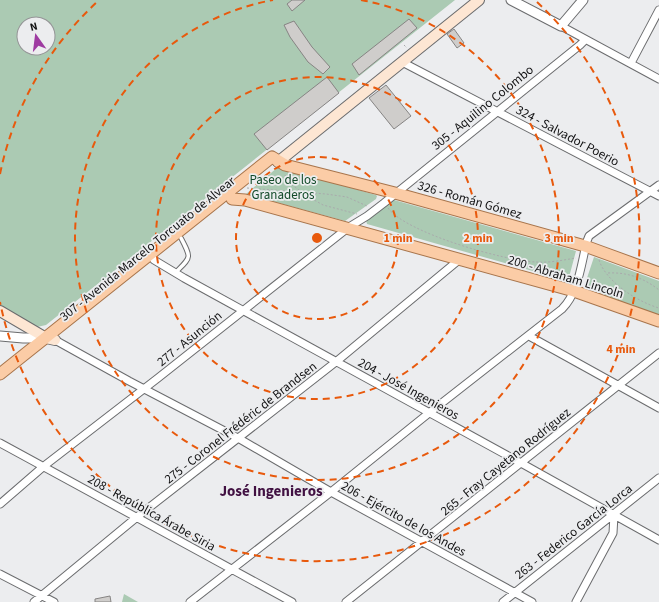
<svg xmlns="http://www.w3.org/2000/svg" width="659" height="602" font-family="'Source Sans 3',sans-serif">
  <rect width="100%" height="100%" fill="#ecedef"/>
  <path fill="#abcab3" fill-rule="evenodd" d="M 0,0 L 455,0 L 46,325 L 37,327 L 0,306 ZM 24,24 L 48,24 L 48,48 L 24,48 Z
    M 278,167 L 376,195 L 377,196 L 376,199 L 345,221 L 246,194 Z
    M 394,200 L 576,251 L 568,281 L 367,224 L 366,220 Z
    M 594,257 L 659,281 L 659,316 L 584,287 Z
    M 124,594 L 138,602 L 122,602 Z"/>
  <path fill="#cfcdcb" stroke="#868483" d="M 292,0 L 305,0 L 292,11 L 287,4 Z
    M 409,19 L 417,28 L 359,75 L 352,64 Z
    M 294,21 L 312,47 L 330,67 L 323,74 L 308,62 L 290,37 L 284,25 Z
    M 454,29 L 464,43 L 457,48 L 447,34 Z
    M 327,77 L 339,93 L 267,150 L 254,134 Z
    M 386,85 L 411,116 L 394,129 L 369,98 Z
    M 110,596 L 111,602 L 95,602 L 95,599 Z"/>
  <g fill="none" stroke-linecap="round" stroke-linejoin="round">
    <g stroke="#6b6c6e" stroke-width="5.5">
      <path id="service" d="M 175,273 C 191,257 192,259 181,238"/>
    </g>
    <g stroke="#6b6c6e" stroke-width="9">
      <path id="minor" d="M 561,26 L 659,79
        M 402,62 L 659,196
        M 631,63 L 659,10
        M 150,254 L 154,260 L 184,278 L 521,463 L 659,540
        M 529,336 L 659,408
        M 55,340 L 129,381 L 238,438 L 331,492 L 532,602
        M 0,443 L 292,602
        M 0,504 L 44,466 L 158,378 L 349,227 L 367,216 L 384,203 L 580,45 L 585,40
        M 0,574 L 54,602
        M 34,602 L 137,517 L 337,361 L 460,259
        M 190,602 L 331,492 L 429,413 L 562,309 C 579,292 581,264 587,241 L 589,236 L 659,185
        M 346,602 L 659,353
        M 503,602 L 659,478
        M 576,602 L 613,533 L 614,515"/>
    </g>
    <g stroke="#6b6c6e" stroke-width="11">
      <path id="tertiary" d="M 511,0 L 561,26 L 583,0
        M 0,336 L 23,338 L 46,338"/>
    </g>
    <g stroke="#6b6c6e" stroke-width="12">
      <path id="secondary" d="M 278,162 L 479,0
        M 0,311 L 46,338 L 55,340"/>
    </g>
    <g stroke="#a8754c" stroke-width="13">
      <path id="primary" d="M 232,199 L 245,200 L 574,291 L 659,321
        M 0,374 L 272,157 L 285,165 L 395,193 L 585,246 L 659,273"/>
    </g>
    <path stroke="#a9aaac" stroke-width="1" stroke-dasharray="2 2" stroke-linecap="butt" d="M 404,45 L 407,48
      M 285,175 L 287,181 L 307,196 L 323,205 L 357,214
      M 247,188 L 326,194 L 347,197 L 367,206
      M 388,208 C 406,233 505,261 536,262 C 550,263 563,260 576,258
      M 599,260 C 606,282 638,302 659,308
      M 608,273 C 627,272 644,278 659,290"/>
    <use href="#service" stroke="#fff" stroke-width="3.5"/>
    <use href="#minor" stroke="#fff" stroke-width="7"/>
    <use href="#tertiary" stroke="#fff" stroke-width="9"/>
    <use href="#secondary" stroke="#fde6d3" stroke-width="10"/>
    <use href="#primary" stroke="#fbcca6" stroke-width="11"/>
  </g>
  <g fill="none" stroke="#e8590c" stroke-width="2" stroke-dasharray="7 5">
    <circle cx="317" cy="238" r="81"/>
    <circle cx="317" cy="238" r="161"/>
    <path d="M361 0A242 242 0 1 1 273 0"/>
    <path d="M0 174A323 323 0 0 1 97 2M537 2A323 323 0 1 1 0 302"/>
  </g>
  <g text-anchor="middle" stroke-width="3.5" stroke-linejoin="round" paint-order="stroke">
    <g font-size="13" fill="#121213" stroke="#ecedef">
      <text transform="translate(482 107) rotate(-39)" y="5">305 - Aquilino Colombo</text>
      <text transform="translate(568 135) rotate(28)" y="5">324 - Salvador Poerio</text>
      <text transform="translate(470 199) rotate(16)" y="5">326 - Román Gómez</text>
      <text transform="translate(147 248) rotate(-39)" y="5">307 - Avenida Marcelo Torcuato de Alvear</text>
      <text transform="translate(566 276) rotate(17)" y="5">200 - Abraham Lincoln</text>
      <text transform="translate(189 338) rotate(-39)" y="5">277 - Asunción</text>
      <text transform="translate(409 388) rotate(29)" y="5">204 - José Ingenieros</text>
      <text transform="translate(240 422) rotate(-38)" y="5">275 - Coronel Frédéric de Brandsen</text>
      <text transform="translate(505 461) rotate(-39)" y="5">265 - Fray Cayetano Rodríguez</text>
      <text transform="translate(152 512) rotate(29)" y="5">208 - República Árabe Siria</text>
      <text transform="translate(404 518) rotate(29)" y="5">206 - Ejército de los Andes</text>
      <text transform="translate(573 531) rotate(-38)" y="5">263 - Federico García Lorca</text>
    </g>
    <g font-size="13" fill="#124a29" stroke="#ecedef">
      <text x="283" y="184">Paseo de los<tspan x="283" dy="15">Granaderos</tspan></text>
    </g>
    <g font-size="15" font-weight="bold" fill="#411142" stroke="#ecedef">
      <text x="271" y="496">José Ingenieros</text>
    </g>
  </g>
  <circle cx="317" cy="238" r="6" fill="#e8590c" stroke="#ecedef" stroke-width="2"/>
  <g font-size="12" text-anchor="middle" font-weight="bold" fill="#e8590c" stroke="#ecedef" stroke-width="3.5" stroke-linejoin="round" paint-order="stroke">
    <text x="398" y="242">1 min</text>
    <text x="478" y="242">2 min</text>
    <text x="559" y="242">3 min</text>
    <text x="621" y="353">4 min</text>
  </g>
  <g transform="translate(36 36) rotate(346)"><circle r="19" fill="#ecedef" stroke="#959597"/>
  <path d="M0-3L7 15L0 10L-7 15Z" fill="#9e3ba1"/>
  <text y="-6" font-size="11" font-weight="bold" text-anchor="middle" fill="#121213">N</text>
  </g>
</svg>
